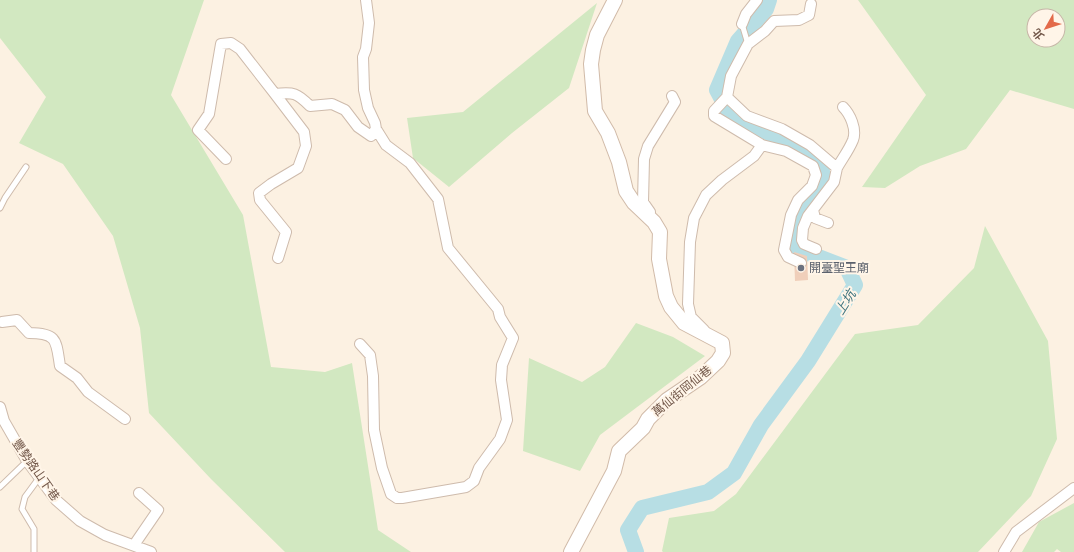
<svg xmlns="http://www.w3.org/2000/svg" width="1074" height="552" font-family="'Roboto Condensed','Noto Sans TC',sans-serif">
  <rect width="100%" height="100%" fill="#fcf1e2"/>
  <path fill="#d2e8c1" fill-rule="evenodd" d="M 0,0 L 204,0 L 171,95 L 243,215 L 271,367 L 325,372 L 352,363 L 378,530 L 411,552 L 285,552 L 211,479 L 149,413 L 140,328 L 113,236 L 63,164 L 19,143 L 46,97 L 0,38 Z
    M 858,0 L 1074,0 L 1074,109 L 1010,90 L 966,149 L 920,166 L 885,188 L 862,187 L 926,95 ZM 1034,16 L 1058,16 L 1058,40 L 1034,40 Z
    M 597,3 L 569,88 L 512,133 L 449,187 L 413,158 L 407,118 L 463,112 Z
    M 985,226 L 1048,341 L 1057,439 L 1031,496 L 978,552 L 663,552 L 662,551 L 669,518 L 714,511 L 736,494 L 855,334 L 918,325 L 974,268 Z
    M 636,323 L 673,337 L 705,356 L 600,435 L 580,471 L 523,451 L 529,358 L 582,382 L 605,367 Z
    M 1074,503 L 1074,552 L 1061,552 L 1057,549 L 1054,552 L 1022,552 L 1039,522 Z"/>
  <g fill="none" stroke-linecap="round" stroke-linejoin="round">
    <path stroke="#b7dee4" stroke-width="16" d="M 636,552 L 628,530 L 642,508 L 708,492 L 734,473 L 761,425 L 808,361 L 855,285 L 847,268 L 808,253 L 794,246 L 794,229 L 801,210 L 823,182 L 821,161 L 772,134 L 732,118 L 717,90 L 738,41 L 766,9 L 769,0"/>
  </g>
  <path fill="#f0cfba" d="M 794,252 L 807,256 L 808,280 L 795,281 Z"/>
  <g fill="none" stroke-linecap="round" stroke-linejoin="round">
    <g stroke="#cebbac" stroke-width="7">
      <path id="lane" d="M 742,24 L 748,44
        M 0,208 L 5,198 L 26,167
        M 0,487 L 27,461
        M 34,552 L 34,529 L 22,509 L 25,497 L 39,478"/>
    </g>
    <g stroke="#cebbac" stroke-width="12">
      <path id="street" d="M 742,24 L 746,14 L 757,0
        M 727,97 L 747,116 L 782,129 L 810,145 L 837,168 L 834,182 L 808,216 L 803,228 L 802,240 L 804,244 L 816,249
        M 226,159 L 198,130 L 209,114 L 221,44 L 231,43 L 240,49 L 275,94
        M 837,168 C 842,159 849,150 853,140 C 857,129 850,114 843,107
        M 813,210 L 815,218 L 828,223
        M 650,212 L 643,202 L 644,159 L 648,146 L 675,102 L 672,96
        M 278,258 L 286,232 L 260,200 L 259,193 L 271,184 L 298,168 L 306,146 L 304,132 L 275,94 C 294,92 297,93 310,106 L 332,104 L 345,110 L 358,127 L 371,136 L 376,129 L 375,123 L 368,108 L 364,90 L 363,57 L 366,49 L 369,23 L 366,0
        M 801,263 L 788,257 L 784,250 L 791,215 L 798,200 L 812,186 L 816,175 L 813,166 L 786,151 L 762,145 L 714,116 L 714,111 L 727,97 L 731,76 L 748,44 L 765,31 L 774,21 L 799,20 L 809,15 L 811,4
        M 2,322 L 17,320 L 29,333 C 58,333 56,341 60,366 L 77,378 L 88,392 L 125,419
        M 704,330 L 691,317 L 688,304 L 690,242 L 694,218 L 706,195 L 722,180 L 754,156 L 762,145
        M 360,344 L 370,355 L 373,376 L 374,430 L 382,468 L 391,494 L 397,498 L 402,498 L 466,487 L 474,481 L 479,468 L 500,439 L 507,420 L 501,380 L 502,365 L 513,338 L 500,317 L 498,309 L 448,248 L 438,199 L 410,163 L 386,145 L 376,129
        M 0,407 L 4,421 L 27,461 L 56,500 L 80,521 L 105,535 L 151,552
        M 134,545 L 158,510 L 139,493
        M 1004,552 L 1016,532 L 1074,488"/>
    </g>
    <g stroke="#d1bba9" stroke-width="16">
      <path id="secondary" d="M 571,552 L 614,471 L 619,451 L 643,428 L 648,419 L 667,400 L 701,377 L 718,361 L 723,353 L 722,343 L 684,323 L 671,307 L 666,296 L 659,259 L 660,232 L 654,222 L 634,203 L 626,191 L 619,162 L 608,133 L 595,111 L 591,64 L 593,50 L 597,35 L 615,0"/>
    </g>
    <use href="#lane" stroke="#fff" stroke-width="5"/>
    <use href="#street" stroke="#fff" stroke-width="10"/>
    <use href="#secondary" stroke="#fff" stroke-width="14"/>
  </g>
  <circle fill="#6b7280" stroke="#fff5e8" stroke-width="1.5" cx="801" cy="268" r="4"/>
  <g text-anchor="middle" stroke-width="4" stroke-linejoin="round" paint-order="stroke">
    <g font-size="12" fill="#5b616d" stroke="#fff5e8" text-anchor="start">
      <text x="809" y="272">開臺聖王廟</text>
    </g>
    <g font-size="12" fill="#725749" stroke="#fff5e8">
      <text transform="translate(682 391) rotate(-39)" y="4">萬仙街岡仙巷</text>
      <text transform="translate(36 470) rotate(55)" y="4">豐勢路山下巷</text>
    </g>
    <g font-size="13" font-style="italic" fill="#40757f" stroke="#fff5e8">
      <text transform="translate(845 302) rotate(-58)" y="5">上坑</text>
    </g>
  </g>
  <g transform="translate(1046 28) rotate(231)"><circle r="19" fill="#fff5e8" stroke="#c7b6a8"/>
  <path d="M0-3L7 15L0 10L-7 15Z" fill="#e36a49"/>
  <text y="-6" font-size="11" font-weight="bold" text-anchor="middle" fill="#725749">北</text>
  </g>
</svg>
